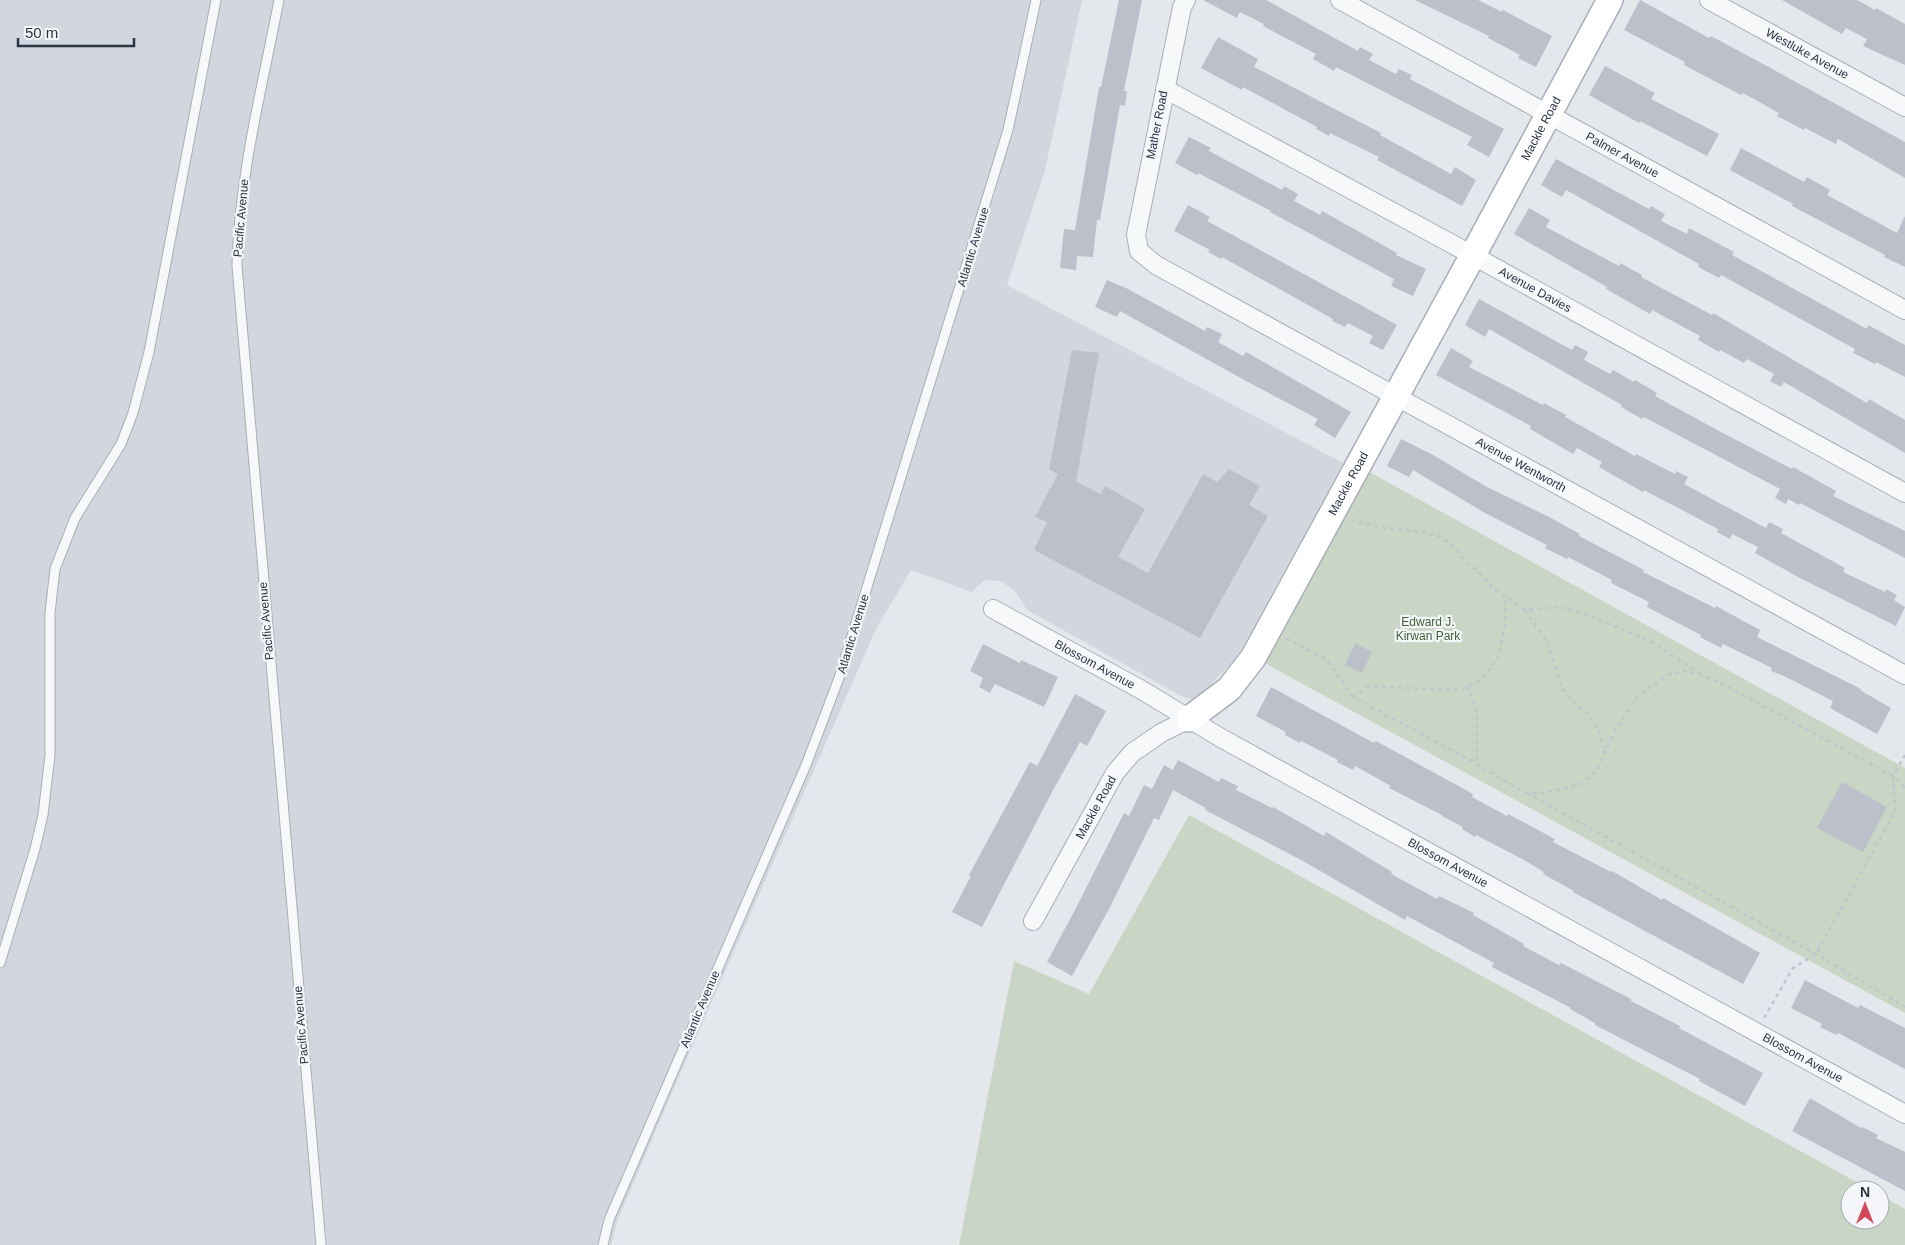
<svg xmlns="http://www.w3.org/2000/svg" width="1905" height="1245" font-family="Arial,sans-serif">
  <rect width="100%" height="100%" fill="#e4e7ec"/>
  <path fill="#d2d6de" d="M 0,0 L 1082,0 L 1045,170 L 1007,285 L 1343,463 L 1237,657 L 1199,697 L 1190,699 L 1181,696 L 1027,610 L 1016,592 L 1001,581 L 984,580 L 972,592 L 911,570 L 876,629 L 680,1074 L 617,1222 L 611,1245 L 0,1245 Z"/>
  <path fill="#c9d6c5" d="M 1364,469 L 1905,768 L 1905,1013 L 1261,661 Z
    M 1189,815 L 1871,1190 L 1850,1190 L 1850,1220 L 1880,1220 L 1880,1195 L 1905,1209 L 1905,1245 L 959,1245 L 1014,961 L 1089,994 Z"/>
  <path fill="#bbc0ca" d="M 1119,0 L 1142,0 L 1124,91 L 1127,91 L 1125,106 L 1120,105 L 1100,220 L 1097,220 L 1093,257 L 1077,256 L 1076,270 L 1060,268 L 1064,229 L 1075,230 L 1099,87 L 1101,87 Z
    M 1203,0 L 1266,0 L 1358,51 L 1360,47 L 1373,54 L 1369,60 L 1396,74 L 1399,69 L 1412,75 L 1410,79 L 1504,129 L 1489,157 L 1467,145 L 1472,137 L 1336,67 L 1334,71 L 1313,59 L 1316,54 L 1263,26 L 1264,24 L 1240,12 L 1237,18 Z
    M 1415,0 L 1478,0 L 1502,12 L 1503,10 L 1552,36 L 1536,67 L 1518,58 L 1520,55 L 1488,38 L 1489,36 Z
    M 1640,0 L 1709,38 L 1711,36 L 1765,65 L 1905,142 L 1905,178 L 1838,139 L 1836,144 L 1805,128 L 1804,130 L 1777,116 L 1779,113 L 1743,93 L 1741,95 L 1684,65 L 1685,62 L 1624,30 Z
    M 1782,0 L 1857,0 L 1875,10 L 1876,8 L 1905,24 L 1905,65 L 1863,46 L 1867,39 L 1846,28 L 1842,34 Z
    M 1218,37 L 1258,59 L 1254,67 L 1381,133 L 1380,135 L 1451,174 L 1455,167 L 1476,180 L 1462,206 L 1377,160 L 1379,157 L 1330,133 L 1329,136 L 1316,129 L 1317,127 L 1243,87 L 1242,90 L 1201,68 Z
    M 1605,66 L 1655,93 L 1651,99 L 1719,134 L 1707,156 L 1640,121 L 1639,123 L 1589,95 Z
    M 1189,137 L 1211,148 L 1209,151 L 1282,190 L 1284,186 L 1298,194 L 1294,201 L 1320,215 L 1322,211 L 1397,253 L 1396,255 L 1426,269 L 1413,296 L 1391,286 L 1394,279 L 1270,212 L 1271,211 L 1198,173 L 1197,175 L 1175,163 Z
    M 1741,148 L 1804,182 L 1807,177 L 1830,190 L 1827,195 L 1897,233 L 1905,216 L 1905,267 L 1884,257 L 1885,255 L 1792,206 L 1793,204 L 1730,170 Z
    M 1556,159 L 1649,209 L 1651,206 L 1665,214 L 1661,221 L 1687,234 L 1689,228 L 1734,252 L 1732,255 L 1867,329 L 1868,325 L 1905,345 L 1905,377 L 1876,362 L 1875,364 L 1853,353 L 1855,349 L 1721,275 L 1719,278 L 1698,267 L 1699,264 L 1566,190 L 1562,197 L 1541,185 Z
    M 1188,205 L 1210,217 L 1207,221 L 1397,325 L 1383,350 L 1369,343 L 1373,336 L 1348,323 L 1345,327 L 1332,321 L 1333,319 L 1222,257 L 1221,259 L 1208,252 L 1210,250 L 1174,231 Z
    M 1529,208 L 1550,220 L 1546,227 L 1619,266 L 1620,263 L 1642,275 L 1641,277 L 1712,315 L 1713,313 L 1867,403 L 1869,399 L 1905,420 L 1905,453 L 1784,382 L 1781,387 L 1770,381 L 1774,374 L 1747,359 L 1744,363 L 1720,350 L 1719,352 L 1698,340 L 1700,336 L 1652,310 L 1650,314 L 1606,289 L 1607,287 L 1514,234 Z
    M 1107,280 L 1126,288 L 1205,331 L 1207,327 L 1222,334 L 1218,342 L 1243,356 L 1246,352 L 1351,412 L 1335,438 L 1314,425 L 1318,419 L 1246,381 L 1120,311 L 1117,317 L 1095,307 Z
    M 1479,299 L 1572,350 L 1575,345 L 1588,352 L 1584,360 L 1610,374 L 1613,370 L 1634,382 L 1635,380 L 1657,393 L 1655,396 L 1719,431 L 1792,469 L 1793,467 L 1836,491 L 1833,496 L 1905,531 L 1905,558 L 1800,503 L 1799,505 L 1788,499 L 1786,504 L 1775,498 L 1780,489 L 1644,417 L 1642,419 L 1621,407 L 1622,405 L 1489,329 L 1485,337 L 1465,325 Z
    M 1451,348 L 1473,361 L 1469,367 L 1543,405 L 1544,403 L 1566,415 L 1565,417 L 1635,456 L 1636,454 L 1675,474 L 1676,471 L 1688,477 L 1684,484 L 1766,528 L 1769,522 L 1783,529 L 1781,533 L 1845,568 L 1843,572 L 1885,592 L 1886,589 L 1897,595 L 1894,600 L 1905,607 L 1896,626 L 1800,578 L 1755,553 L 1758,547 L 1732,534 L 1730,539 L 1717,532 L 1718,529 L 1644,490 L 1643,492 L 1599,467 L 1602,462 L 1577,448 L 1573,454 L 1530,429 L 1531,426 L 1436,375 Z
    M 1072,350 L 1099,353 L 1076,482 L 1101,494 L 1105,486 L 1145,509 L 1118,557 L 1148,573 L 1203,474 L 1217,482 L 1229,469 L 1260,486 L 1249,505 L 1268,516 L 1200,638 L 1034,550 L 1047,522 L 1035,517 L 1058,474 L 1049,469 Z
    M 1401,439 L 1433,455 L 1487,487 L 1549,517 L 1580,534 L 1579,536 L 1644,570 L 1643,572 L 1715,608 L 1716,606 L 1760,630 L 1757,637 L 1861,689 L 1860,690 L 1891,708 L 1877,734 L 1830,708 L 1833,701 L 1786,677 L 1771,671 L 1772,668 L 1723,644 L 1721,648 L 1700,637 L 1701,635 L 1647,607 L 1649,602 L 1611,583 L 1612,580 L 1568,557 L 1567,559 L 1545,548 L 1547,545 L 1485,513 L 1413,470 L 1409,477 L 1387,466 Z
    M 1355,643 L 1372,652 L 1362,673 L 1345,665 Z
    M 983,644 L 1020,663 L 1021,660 L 1058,677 L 1044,707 L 995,684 L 990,693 L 979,687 L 983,678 L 970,671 Z
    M 1271,687 L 1374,743 L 1376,741 L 1473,794 L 1472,797 L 1507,816 L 1508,814 L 1555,839 L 1553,842 L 1611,872 L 1612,871 L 1662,900 L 1663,898 L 1760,953 L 1743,984 L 1573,892 L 1574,891 L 1543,874 L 1544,872 L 1524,860 L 1476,835 L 1475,837 L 1462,829 L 1463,827 L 1442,816 L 1442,815 L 1389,788 L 1391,786 L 1355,766 L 1353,770 L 1337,762 L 1338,760 L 1301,741 L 1300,743 L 1285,735 L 1286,732 L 1256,716 Z
    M 1075,694 L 1106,711 L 1087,746 L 1080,742 L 1052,792 L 982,927 L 952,912 L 971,876 L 969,875 L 1030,762 L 1037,766 Z
    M 1178,760 L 1219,782 L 1221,778 L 1238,786 L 1236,790 L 1272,808 L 1273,807 L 1324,836 L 1326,832 L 1392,872 L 1391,874 L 1437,899 L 1439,896 L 1474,913 L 1473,915 L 1524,944 L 1523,946 L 1559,965 L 1561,963 L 1631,999 L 1631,1001 L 1680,1026 L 1679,1028 L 1763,1073 L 1745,1106 L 1699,1081 L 1700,1079 L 1595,1025 L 1595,1023 L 1570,1009 L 1571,1008 L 1492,967 L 1494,963 L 1407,916 L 1405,920 L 1303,861 L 1205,810 L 1206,808 L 1173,790 L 1159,820 L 1154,818 L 1109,909 L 1072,976 L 1047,962 L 1075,910 L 1124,813 L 1129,816 L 1144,785 L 1152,789 L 1164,765 L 1173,770 Z
    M 1842,782 L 1887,807 L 1863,852 L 1817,828 Z
    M 1805,980 L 1858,1008 L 1860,1005 L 1905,1028 L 1905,1069 L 1838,1033 L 1836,1035 L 1820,1027 L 1822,1024 L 1791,1008 Z
    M 1810,1098 L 1861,1128 L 1862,1127 L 1878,1135 L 1876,1138 L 1905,1152 L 1905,1191 L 1792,1131 Z"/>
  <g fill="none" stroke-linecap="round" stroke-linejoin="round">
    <g stroke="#a9aeb7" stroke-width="11">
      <path id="lane" d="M 279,0 C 262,88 239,176 237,266 L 321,1245
        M 0,963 L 35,849 L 43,815 L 50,755 L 50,613 L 55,569 L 75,518 L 121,444 L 133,413 L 149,352 L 216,0
        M 603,1245 L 609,1220 L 806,765 L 839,678 L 1008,130 L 1036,0"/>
    </g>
    <g stroke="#a9aeb7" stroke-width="20">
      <g id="street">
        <path id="s1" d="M 1186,0 L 1182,7 L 1136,235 L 1139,251 L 1156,265 L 1905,675"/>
        <path id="s2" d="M 1340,0 L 1905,310"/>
        <path id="s3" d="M 1709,0 L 1905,107"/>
        <path id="s4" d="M 1165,89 L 1452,244 L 1905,493"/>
        <path id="s5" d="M 993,609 L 1140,689 L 1221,738 L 1905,1114"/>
        <path id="s6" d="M 1033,921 L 1115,773 L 1132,753 L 1161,733 L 1189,719"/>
      </g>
    </g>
    <g stroke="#a9aeb7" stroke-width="28">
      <g id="secondary">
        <path id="s7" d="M 1189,719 L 1229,689 L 1253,658 L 1473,255 L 1610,0"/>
      </g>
    </g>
    <path stroke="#c2c5cb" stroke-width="2.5" stroke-dasharray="4 4" stroke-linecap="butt" d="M 1351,520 L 1385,528 L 1424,532 L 1441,537 L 1455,548 L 1462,558 L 1478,571 L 1492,587 L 1525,610 L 1559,607 L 1581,612 L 1652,642 L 1699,673
      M 1525,610 L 1546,640 L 1562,688 L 1570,699 L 1588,714 L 1599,731 L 1604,749
      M 1286,638 L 1327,660 L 1353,697 L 1477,764 L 1525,793 L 1543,793 L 1581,784 L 1596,771 L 1615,730 L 1638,696 L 1668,675 L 1685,671 L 1703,675 L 1728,687 L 1893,776 L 1905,788
      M 1468,686 L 1477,713 L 1477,764
      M 1353,697 L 1369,686 L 1448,690 L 1464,688 L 1481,680 L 1498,658 L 1505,624 L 1506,596
      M 1527,793 L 1816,954 L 1905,1007
      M 1764,1018 L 1793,968 L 1816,954 L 1895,812 L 1893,776 L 1905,755"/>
    <use href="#lane" stroke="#f7f8fa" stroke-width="9"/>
    <use href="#street" stroke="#f7f8fa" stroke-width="18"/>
    <use href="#secondary" stroke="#fff" stroke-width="25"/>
  </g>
  <g text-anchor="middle" stroke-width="4.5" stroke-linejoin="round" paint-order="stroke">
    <g font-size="12" fill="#2b3445" stroke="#f4f6f9">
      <text dy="4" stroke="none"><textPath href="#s3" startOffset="112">Westluke Avenue</textPath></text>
      <text transform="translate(1157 125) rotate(-79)" y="4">Mather Road</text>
      <text dy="4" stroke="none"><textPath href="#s7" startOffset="692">Mackle Road</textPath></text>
      <text dy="4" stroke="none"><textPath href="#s2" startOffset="322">Palmer Avenue</textPath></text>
      <text transform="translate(241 218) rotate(-85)" y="4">Pacific Avenue</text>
      <text transform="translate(973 247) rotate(-73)" y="4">Atlantic Avenue</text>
      <text dy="4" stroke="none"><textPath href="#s4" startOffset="421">Avenue Davies</textPath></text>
      <text dy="4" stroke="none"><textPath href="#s1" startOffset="695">Avenue Wentworth</textPath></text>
      <text dy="4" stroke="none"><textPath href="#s7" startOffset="288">Mackle Road</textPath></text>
      <text transform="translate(266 621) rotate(-95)" y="4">Pacific Avenue</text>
      <text transform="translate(853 634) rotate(-73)" y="4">Atlantic Avenue</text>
      <text dy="4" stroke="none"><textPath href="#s5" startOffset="116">Blossom Avenue</textPath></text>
      <text dy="4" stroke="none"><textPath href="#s6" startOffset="130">Mackle Road</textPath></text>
      <text dy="4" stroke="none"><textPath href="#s5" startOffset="521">Blossom Avenue</textPath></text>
      <text transform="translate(700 1009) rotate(-67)" y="4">Atlantic Avenue</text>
      <text transform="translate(301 1025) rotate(-95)" y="4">Pacific Avenue</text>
      <text dy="4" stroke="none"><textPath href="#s5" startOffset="926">Blossom Avenue</textPath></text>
    </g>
    <g font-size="12" fill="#3f6138" stroke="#f4f6f9">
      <text x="1428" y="626">Edward J.<tspan x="1428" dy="14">Kirwan Park</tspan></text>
    </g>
  </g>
  <g transform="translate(1865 1205)"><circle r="24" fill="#f4f6f9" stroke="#a4a8b1"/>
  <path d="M0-4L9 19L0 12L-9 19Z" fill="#d1495b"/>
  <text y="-8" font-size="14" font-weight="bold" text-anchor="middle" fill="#2b3445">N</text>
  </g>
  <path d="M18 38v8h116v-8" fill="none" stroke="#2b3445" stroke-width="2.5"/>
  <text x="25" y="38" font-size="15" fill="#2b3445" stroke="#f4f6f9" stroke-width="4" paint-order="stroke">50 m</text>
</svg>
